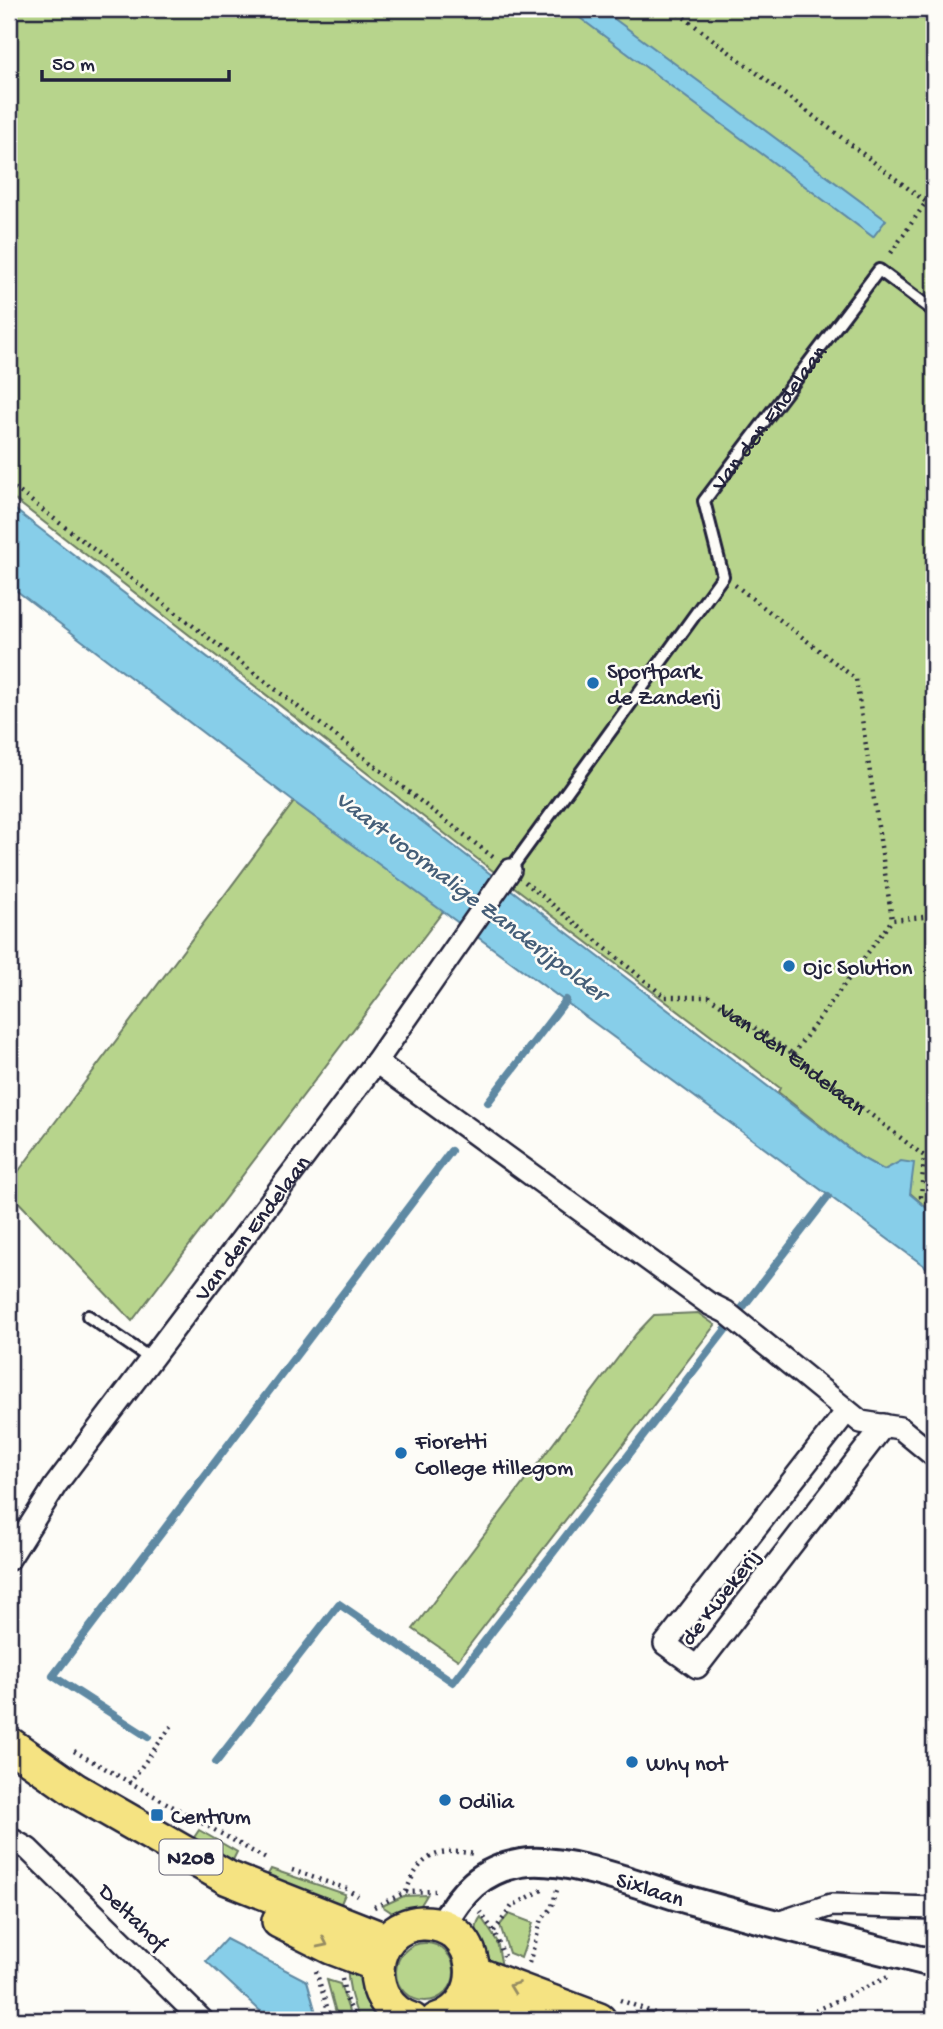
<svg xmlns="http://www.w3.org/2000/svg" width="943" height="2029" font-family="'Gochi Hand',sans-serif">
  <rect width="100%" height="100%" fill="#fdfcf7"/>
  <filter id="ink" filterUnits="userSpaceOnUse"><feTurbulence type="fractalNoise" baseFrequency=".0143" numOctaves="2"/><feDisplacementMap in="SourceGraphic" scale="14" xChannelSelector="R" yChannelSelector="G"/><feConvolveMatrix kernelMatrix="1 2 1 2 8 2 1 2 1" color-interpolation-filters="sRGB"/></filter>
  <g filter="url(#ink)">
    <path fill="#b7d48c" stroke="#6c7b64" stroke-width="2" d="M 9,9 L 934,9 L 934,1214 L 884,1170 L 860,1157 L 778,1092 L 780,1088 L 493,871 L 9,495 Z
      M 294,802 L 444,910 L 132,1321 L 9,1192 L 9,1184 Z
      M 698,1313 L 715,1325 L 458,1660 L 413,1629 L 636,1334 L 654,1315 Z
      M 199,1830 L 237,1852 L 232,1862 L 193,1839 Z
      M 271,1869 L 345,1894 L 337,1913 L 263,1883 Z
      M 427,1895 L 419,1908 L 400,1918 L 382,1906 L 404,1896 Z
      M 509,1914 L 533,1923 L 521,1958 L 509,1953 L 500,1925 Z
      M 481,1917 L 497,1941 L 503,1972 L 491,1969 C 484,1954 469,1930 481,1917 Z
      M396 1972a29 29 0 1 1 58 0a29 29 0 1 1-58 0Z
      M 347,1965 C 366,1975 375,1999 373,2020 L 360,2020 C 351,2002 348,1985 347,1965 Z
      M 327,1980 L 340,1984 L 352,2020 L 338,2020 Z"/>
    <path fill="#87cee9" stroke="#5f89a3" stroke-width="2" d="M 568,9 L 601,9 L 886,220 L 873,237 Z
      M 9,505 L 860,1157 L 884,1170 L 901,1161 L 914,1163 L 910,1194 L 934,1214 L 934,1273 L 294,802 L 9,585 Z
      M 934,1076 L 934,1124 L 930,1123 L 926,1110 Z
      M 226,1939 L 307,1981 L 318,2020 L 270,2020 L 206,1961 Z"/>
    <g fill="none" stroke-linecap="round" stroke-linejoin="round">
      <path stroke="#5f89a3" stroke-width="8" d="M 488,1102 L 566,1000
        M 148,1737 L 53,1676 L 451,1151
        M 216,1762 L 339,1604 L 453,1682 L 828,1197"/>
      <g stroke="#22223b" stroke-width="16">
        <g id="service">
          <path id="s2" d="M 510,870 L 723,576 L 704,501 L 879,270 L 934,311"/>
          <path d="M 88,1316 L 151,1359"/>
        </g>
      </g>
      <g stroke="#22223b" stroke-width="26">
        <g id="minor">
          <path d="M 376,1062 L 708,1303 L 726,1312 L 861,1422 L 900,1428 L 934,1456"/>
          <path d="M 847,1411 L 665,1644 L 697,1667 L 884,1425"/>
          <path id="s3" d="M 9,1559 L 55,1486 L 376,1062 L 510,870"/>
          <path d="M 9,1838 L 28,1849 L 202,2020"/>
          <path d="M 775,1924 L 831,1905 L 934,1908"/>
        </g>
      </g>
      <g stroke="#22223b" stroke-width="32">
        <g id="tertiary">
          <path id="s4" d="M 442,1926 C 461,1892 481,1870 521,1863 C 566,1855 646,1888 692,1901 C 769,1923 846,1942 924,1961 L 934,1960"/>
        </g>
      </g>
      <g stroke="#22223b" stroke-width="38">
        <path id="primary" d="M 9,1744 L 75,1790 L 228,1878 L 387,1941
          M 279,1921 L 331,1947 L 376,1964
          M 474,1973 L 599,2020
          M 464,2003 L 551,2020
          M 412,2020 C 362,2004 366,1926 422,1923 C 481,1921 491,2003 437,2020"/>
      </g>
      <g stroke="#22223b" stroke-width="4.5" stroke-dasharray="2 5" stroke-linecap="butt">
        <path d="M 673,9 L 926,202 L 889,256"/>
        <path d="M 9,484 L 493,857"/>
        <path d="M 735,585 L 856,679 L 892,920"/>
        <path id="s1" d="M 525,882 L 665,997 L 709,997 L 793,1054 L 924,1156 L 921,1197 L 934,1207"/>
        <path d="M 793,1054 L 892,920 L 934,916"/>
        <path d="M 9,1710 L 19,1717"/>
        <path d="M 74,1751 L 268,1860"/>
        <path d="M 129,1784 L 172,1725"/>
        <path d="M 292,1870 L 347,1889 L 358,1896"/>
        <path d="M 406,1892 C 419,1856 436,1847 474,1854"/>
        <path d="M 374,1907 L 406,1892 L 435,1891"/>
        <path d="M 480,1912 L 494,1931 L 504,1956"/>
        <path d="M 494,1931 L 512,1906 L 546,1888"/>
        <path d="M 529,1963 L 542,1919 L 551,1909 L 558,1887"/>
        <path d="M 316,1971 L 331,2020"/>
        <path d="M 342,1979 L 346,1999 L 357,2020"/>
        <path d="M 620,2000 L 673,2020"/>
        <path d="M 806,2020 L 810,2013 L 888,1977"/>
      </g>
      <use href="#service" stroke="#fdfcf7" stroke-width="10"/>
      <use href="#minor" stroke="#fdfcf7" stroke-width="21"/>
      <use href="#tertiary" stroke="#fdfcf7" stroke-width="26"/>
      <use href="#primary" stroke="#f5e382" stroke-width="33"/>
    </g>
    <defs><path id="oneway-chevron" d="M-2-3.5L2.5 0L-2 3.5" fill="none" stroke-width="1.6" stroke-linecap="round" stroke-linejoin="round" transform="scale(1.75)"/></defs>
    <g stroke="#968c62">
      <use href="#oneway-chevron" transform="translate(323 1943) rotate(26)"/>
      <use href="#oneway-chevron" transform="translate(514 1987) rotate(-159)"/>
    </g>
  </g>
  <g fill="#1f6fb2" stroke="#fdfcf7" stroke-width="2.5">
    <circle cx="593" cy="683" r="7"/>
    <circle cx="789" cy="966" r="7"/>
    <circle cx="401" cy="1453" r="7"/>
    <circle cx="632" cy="1762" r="7"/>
    <circle cx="445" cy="1800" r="7"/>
    <rect x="150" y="1808" width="14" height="14" rx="3.5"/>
  </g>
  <g text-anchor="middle" stroke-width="5" stroke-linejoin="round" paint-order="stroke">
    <rect fill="#fdfcf7" stroke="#646373" stroke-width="2" x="159.5" y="1839.5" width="63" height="35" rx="5"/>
    <g font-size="21" font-weight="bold" fill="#22223b">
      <text x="191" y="1864">N208</text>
    </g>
    <g font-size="23" fill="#22223b" stroke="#fdfcf7">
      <text dy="8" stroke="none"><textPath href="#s2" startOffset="546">Van den Endelaan</textPath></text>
      <text dy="8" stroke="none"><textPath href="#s1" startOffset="329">Van den Endelaan</textPath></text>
      <text dy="8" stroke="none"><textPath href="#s3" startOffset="411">Van den Endelaan</textPath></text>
      <text transform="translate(719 1596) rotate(-52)" y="8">de Kwekerij</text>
      <text dy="8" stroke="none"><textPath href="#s4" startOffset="238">Sixlaan</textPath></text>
      <text transform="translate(134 1916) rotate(44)" y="8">Deltahof</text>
    </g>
    <g font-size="23" fill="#22223b" stroke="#fdfcf7" text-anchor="start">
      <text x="607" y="678">Sportpark<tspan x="607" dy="26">de Zanderij</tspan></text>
      <text x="803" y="974">Ojc Solution</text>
      <text x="415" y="1448">Fioretti<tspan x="415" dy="26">College Hillegom</tspan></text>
      <text x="646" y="1770">Why not</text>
      <text x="459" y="1808">Odilia</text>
      <text x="171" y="1823">Centrum</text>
    </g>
    <g font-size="24" font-style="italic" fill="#455e78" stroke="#fdfcf7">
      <text transform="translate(472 895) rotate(37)" y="8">Vaart voormalige Zanderijpolder</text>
    </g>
  </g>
  <rect width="943" height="2029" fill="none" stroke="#fdfcf7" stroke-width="35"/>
  <rect x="18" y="18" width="908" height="1994" fill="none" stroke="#22223b" stroke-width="2.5" filter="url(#ink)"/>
  <path d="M42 70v10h187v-10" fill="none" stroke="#22223b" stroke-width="3.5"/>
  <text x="52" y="70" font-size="21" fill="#22223b" stroke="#fdfcf7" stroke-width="5" paint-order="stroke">50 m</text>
</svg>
